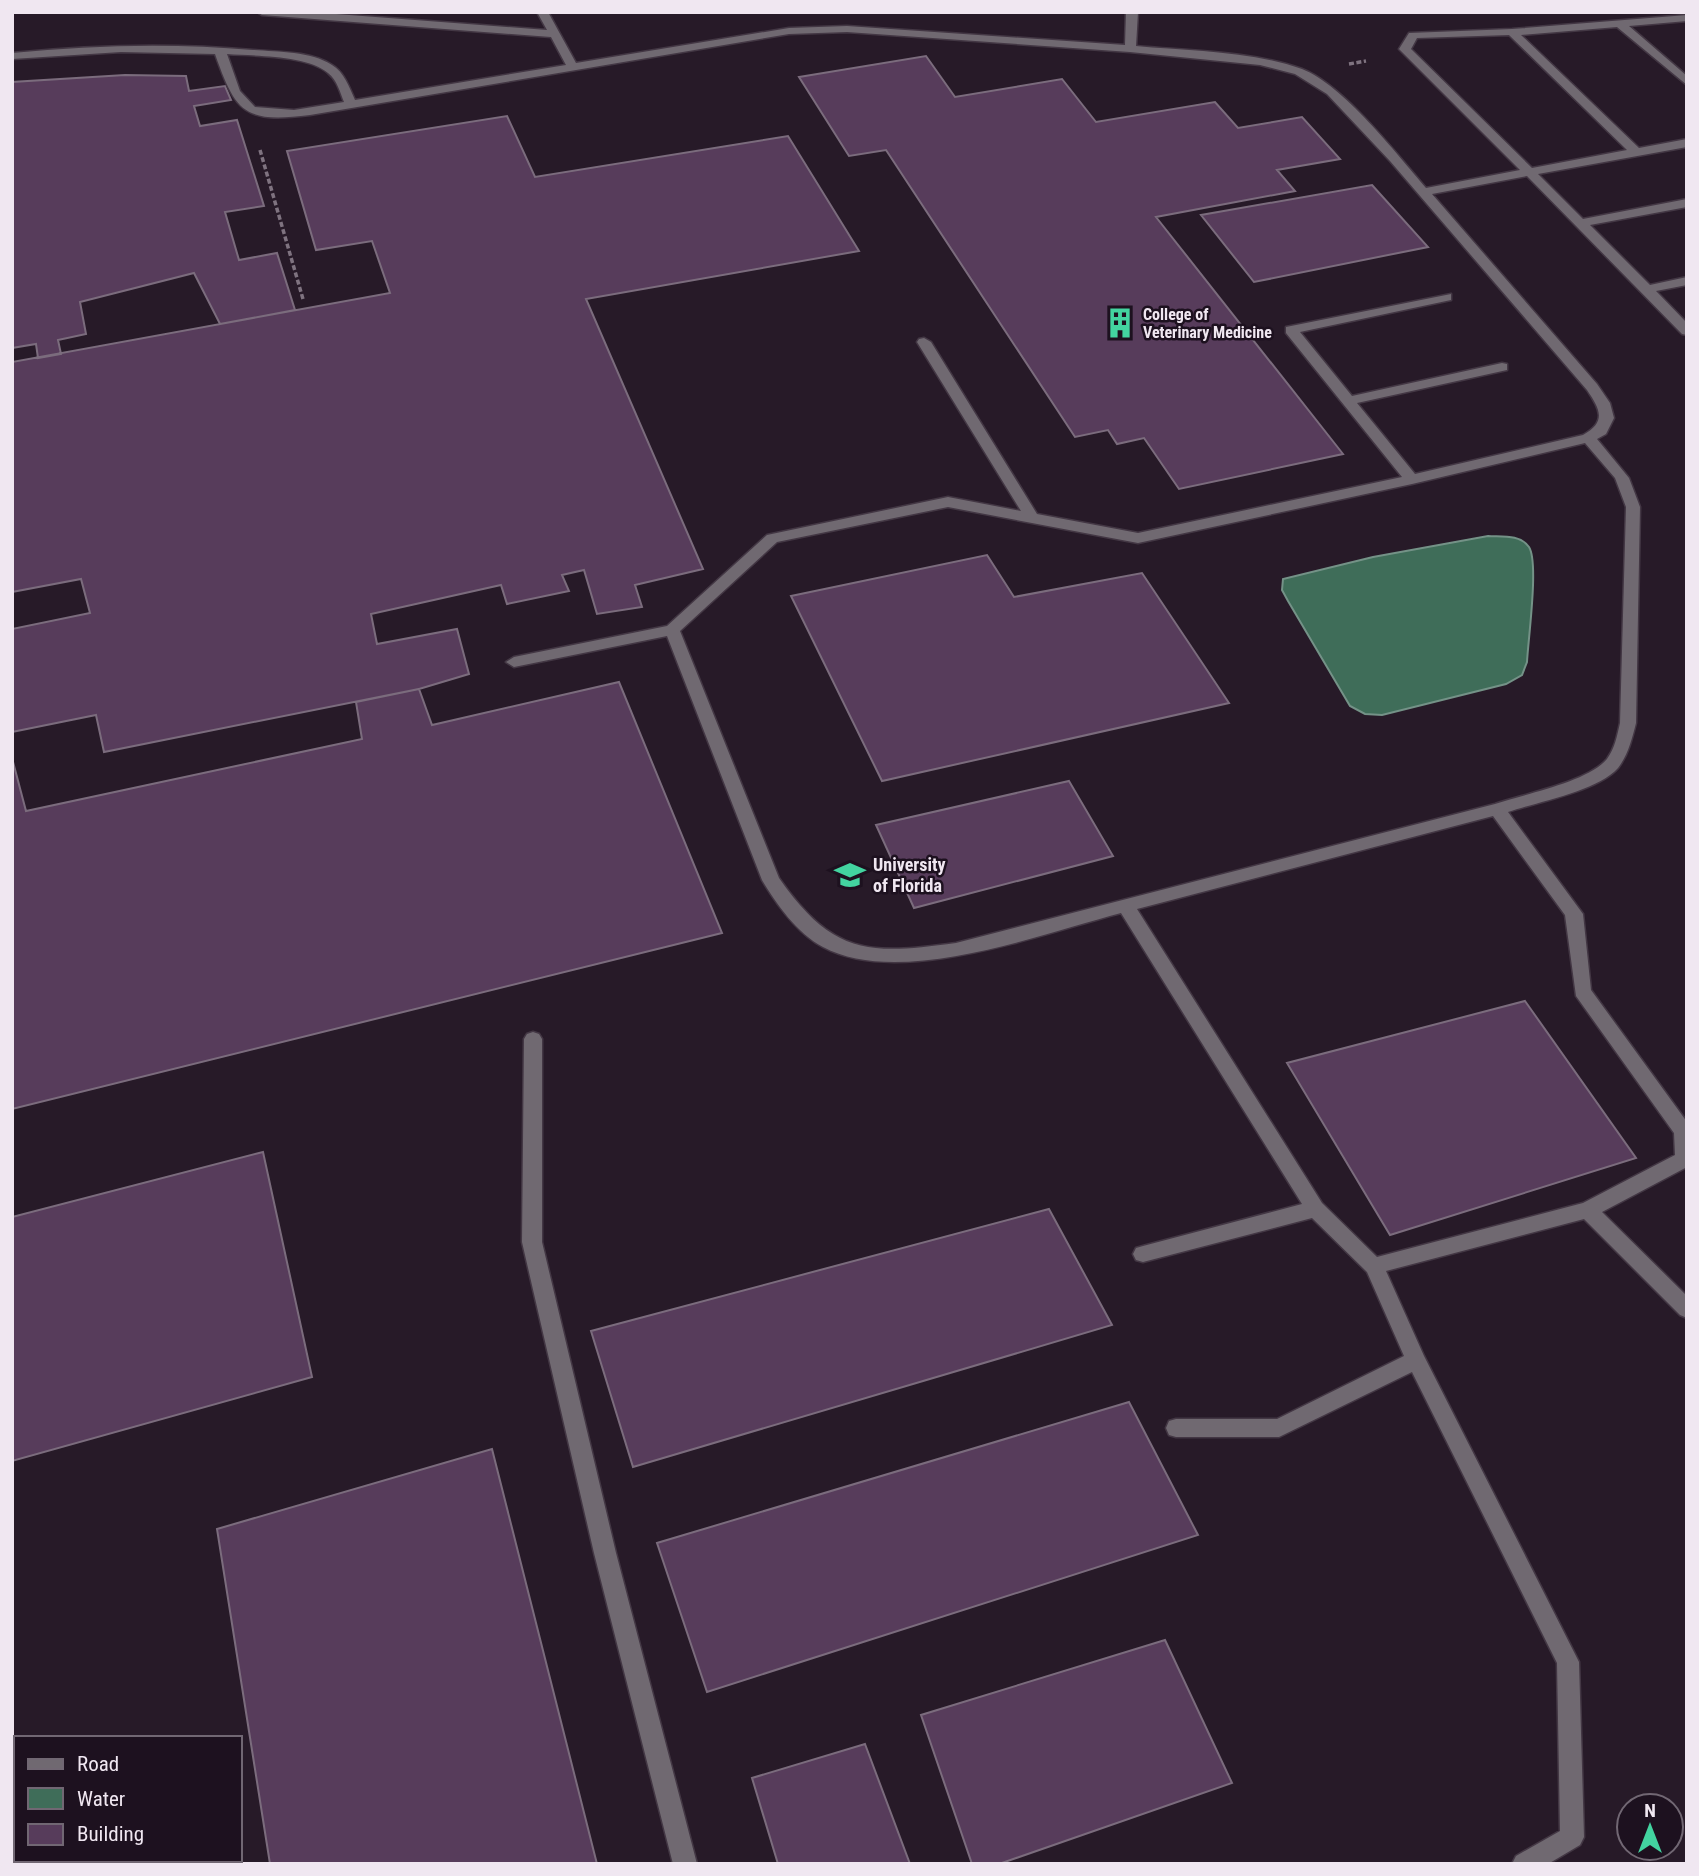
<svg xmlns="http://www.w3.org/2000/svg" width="1699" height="1876" font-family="'Roboto Condensed',sans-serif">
  <rect width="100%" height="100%" fill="#271a28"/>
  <path fill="#3f6d59" stroke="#749287" stroke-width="2" d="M 1488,536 C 1501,537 1520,534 1529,547 C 1539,563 1528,640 1527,662 L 1522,675 L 1506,684 L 1382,715 L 1365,714 L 1350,706 L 1288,601 L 1282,590 L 1283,579 L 1373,557 Z"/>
  <path fill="#573c5b" stroke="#7b6c7d" stroke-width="2" d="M 926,56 L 955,97 L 1062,79 L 1096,122 L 1215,102 L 1238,128 L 1302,117 L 1340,159 L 1277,170 L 1295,191 L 1156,217 L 1343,454 L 1179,489 L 1144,438 L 1117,444 L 1108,430 L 1075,437 L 886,150 L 849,156 L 799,77 Z
    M 125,75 L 186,76 L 189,91 L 225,86 L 231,100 L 194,106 L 200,126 L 237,120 L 264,206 L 225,212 L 239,260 L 277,253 L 295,310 L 220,324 L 194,273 L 80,302 L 86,334 L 58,340 L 61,354 L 38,358 L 36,344 L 12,348 L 12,82 Z
    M 507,116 L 535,177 L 788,136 L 859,251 L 586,299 L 703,569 L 635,585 L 642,607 L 597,614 L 584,570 L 562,575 L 569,591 L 507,604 L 501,585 L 371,614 L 377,644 L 457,629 L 469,674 L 419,689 L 104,752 L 96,715 L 12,732 L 12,629 L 90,613 L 81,579 L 12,592 L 12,362 L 390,293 L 372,241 L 316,250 L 287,151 Z
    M 1372,185 L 1428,247 L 1254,282 L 1201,215 Z
    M 987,555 L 1014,597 L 1142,573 L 1229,703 L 882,781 L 791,596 Z
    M 619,682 L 722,933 L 12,1109 L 12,758 L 26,811 L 362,739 L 356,702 L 419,689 L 432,725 Z
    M 1069,781 L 1113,856 L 914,908 L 876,825 Z
    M 1525,1001 L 1636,1158 L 1390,1235 L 1287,1063 Z
    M 263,1152 L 312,1377 L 12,1461 L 12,1217 Z
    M 1049,1209 L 1112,1325 L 633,1467 L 591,1331 Z
    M 1129,1402 L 1198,1535 L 707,1692 L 657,1543 Z
    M 492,1449 L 597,1864 L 270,1864 L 217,1529 Z
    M 1165,1640 L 1232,1783 L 999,1864 L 972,1864 L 921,1715 Z
    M 865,1744 L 910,1864 L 778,1864 L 752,1778 Z"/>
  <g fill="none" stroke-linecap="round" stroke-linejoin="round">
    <g stroke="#433744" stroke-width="3">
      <path id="minor" d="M 257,12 L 310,12 L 547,30 L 537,12 L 548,12 L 576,63 L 789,28 L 847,26 L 1125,45 L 1126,12 L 1138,12 L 1136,46 C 1188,51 1253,51 1302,69 C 1343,85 1396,153 1426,188 L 1520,170 L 1399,49 L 1409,33 L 1512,29 L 1687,15 L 1687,21 L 1629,26 L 1687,76 L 1687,85 L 1617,27 L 1521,35 L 1639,148 L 1687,139 L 1687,147 L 1538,174 L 1583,219 L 1687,199 L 1687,207 L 1590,225 L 1650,285 L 1687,277 L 1687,285 L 1656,291 L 1687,323 L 1687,335 L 1682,334 L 1527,176 L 1432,194 L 1597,384 L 1610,403 L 1614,418 L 1606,434 L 1597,439 L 1629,478 L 1640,507 L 1636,723 C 1632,739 1628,755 1618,768 C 1598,791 1537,802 1508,812 L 1583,914 L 1591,990 L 1687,1122 L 1687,1167 L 1602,1212 L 1687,1296 L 1687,1318 L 1680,1315 L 1584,1219 L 1386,1271 L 1424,1356 L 1579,1662 L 1584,1837 L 1580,1845 L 1548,1864 L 1512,1864 L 1516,1856 L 1560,1831 L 1557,1663 L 1412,1372 L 1279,1437 L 1176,1437 L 1169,1435 L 1166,1428 L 1169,1421 L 1176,1419 L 1277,1419 L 1404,1356 L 1367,1272 L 1312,1218 L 1143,1262 L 1136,1260 L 1133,1254 L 1136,1248 L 1143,1246 L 1302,1204 L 1121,913 C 1041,934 899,988 823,947 C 797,933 777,905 762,880 L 667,636 L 514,667 L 506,662 L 514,657 L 667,626 L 767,535 L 948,497 L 1021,511 L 917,342 L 919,339 L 924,338 L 931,342 L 1037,514 L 1138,533 L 1402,477 L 1286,333 L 1286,327 L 1451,294 L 1451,300 L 1300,332 L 1352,396 L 1502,363 L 1507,364 L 1507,370 L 1357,403 L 1415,474 L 1583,435 C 1607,422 1600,409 1587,390 L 1390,161 L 1327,94 L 1295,74 L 1260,65 L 1130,52 L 847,32 L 789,34 L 310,115 C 244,123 236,113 215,54 L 121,52 L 12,59 L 12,53 C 93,45 173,43 253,50 C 278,52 310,51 332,65 C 344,72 349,87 355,100 L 566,65 L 551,37 L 262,15 ZM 1509,35 L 1627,150 L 1532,168 L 1411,49 L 1417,38 ZM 227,54 C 254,56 308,55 328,73 C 337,80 340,92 344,102 L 294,110 L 255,107 L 240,91 ZM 1585,443 L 1615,478 L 1626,507 L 1620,723 C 1617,736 1615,748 1607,759 C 1588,782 1524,794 1495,804 L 956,943 C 868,955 833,955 779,878 L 680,631 L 777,542 L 948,507 L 1138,543 L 1412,484 ZM 1493,816 L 1565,915 L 1576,996 L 1674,1133 L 1675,1155 L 1583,1203 L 1377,1257 L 1322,1203 L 1137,909 Z
        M 533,1032 L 539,1034 L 542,1039 L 542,1242 L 616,1553 L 697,1864 L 673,1864 L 594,1553 L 522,1242 L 524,1039 L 527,1034 Z"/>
    </g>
    <path stroke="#7f7380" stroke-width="3.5" stroke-dasharray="5 2.5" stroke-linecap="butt" d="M 1349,64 L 1366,61
      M 260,150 L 303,299"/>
    <use href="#minor" fill="#706971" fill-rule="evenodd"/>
  </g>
  <defs>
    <g id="building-bare" transform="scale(2.415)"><path d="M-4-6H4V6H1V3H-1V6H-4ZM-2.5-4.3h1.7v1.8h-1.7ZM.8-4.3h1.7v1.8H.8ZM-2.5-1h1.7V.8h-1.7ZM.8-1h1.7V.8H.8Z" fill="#43d4a0" stroke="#1d111f" stroke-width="2.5" paint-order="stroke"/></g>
    <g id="university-bare" transform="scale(2.415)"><path d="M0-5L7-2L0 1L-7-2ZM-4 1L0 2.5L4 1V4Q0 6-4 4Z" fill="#43d4a0" stroke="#1d111f" stroke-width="2.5" paint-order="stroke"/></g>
  </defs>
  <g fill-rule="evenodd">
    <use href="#building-bare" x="1120" y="323"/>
    <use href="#university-bare" x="850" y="875"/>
  </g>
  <g text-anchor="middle" stroke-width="5" stroke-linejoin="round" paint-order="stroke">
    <g font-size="16" font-weight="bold" fill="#f0e7f1" stroke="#1d111f" text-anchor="start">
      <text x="1143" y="320">College of<tspan x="1143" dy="18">Veterinary Medicine</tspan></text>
    </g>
    <g font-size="18" font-weight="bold" fill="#f0e7f1" stroke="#1d111f" text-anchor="start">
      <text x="873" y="871">University<tspan x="873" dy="21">of Florida</tspan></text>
    </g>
  </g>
  <rect width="1699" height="1876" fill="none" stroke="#f0e7f1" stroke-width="28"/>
  <rect x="14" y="1736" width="228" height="126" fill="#1d111f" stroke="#716773" stroke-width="2"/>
  <rect x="28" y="1759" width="35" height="10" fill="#706971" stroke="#716773" stroke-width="2"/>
  <text x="77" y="1771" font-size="21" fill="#f0e7f1">Road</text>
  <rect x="28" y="1788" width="35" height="21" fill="#3f6d59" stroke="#716773" stroke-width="2"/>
  <text x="77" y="1806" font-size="21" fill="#f0e7f1">Water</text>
  <rect x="28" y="1824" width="35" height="21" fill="#573c5b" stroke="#716773" stroke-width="2"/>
  <text x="77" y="1841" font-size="21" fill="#f0e7f1">Building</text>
  <g transform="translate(1650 1827)"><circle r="33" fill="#1d111f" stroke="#716773" stroke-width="2"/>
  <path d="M0-5L12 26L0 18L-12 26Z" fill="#43d4a0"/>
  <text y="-10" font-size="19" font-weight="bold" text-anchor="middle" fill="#f0e7f1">N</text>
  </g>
</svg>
